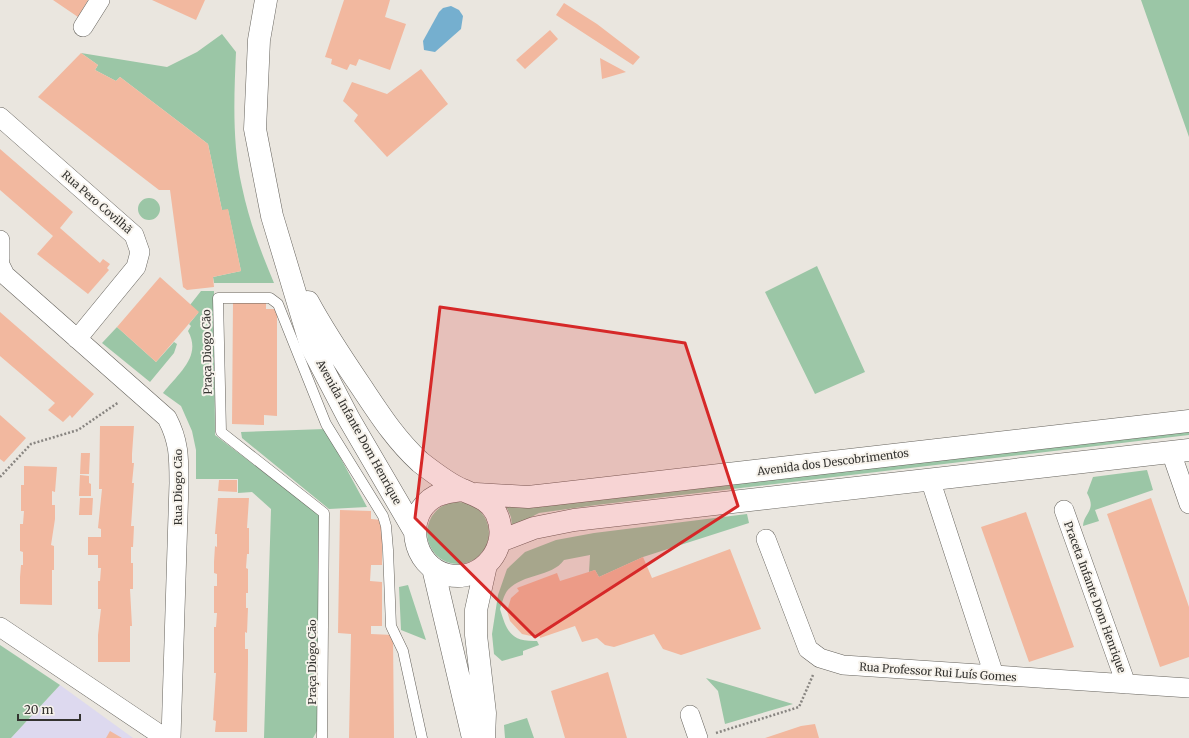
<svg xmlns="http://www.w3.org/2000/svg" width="1189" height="738" font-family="Merriweather,serif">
  <rect width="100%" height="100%" fill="#eae6df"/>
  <path fill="#ddd9ef" d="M 60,685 L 133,738 L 11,738 Z"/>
  <path fill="#9bc6a6" d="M 1141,0 L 1189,0 L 1189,137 Z
    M 222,34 L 236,52 C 234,97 232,143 242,187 C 249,221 261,252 274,283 L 214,283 L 213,277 L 241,271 L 228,210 L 222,210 L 208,144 L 120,77 L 116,81 L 95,70 L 98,65 L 81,53 L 167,67 L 197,52 Z
    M138 209a11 11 0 1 1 22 0a11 11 0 1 1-22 0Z
    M 817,266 L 865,372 L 815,394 L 765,292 Z
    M 201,291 L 214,291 L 215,435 L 320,515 L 317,731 L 313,738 L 264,738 L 271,509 L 252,492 L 238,493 L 238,479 L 196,479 L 196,450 L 192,431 L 181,406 L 163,393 C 179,373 202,356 188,331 L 191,326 L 189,324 L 198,313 L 190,305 Z
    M 117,327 L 156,362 L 174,342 L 177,344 L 174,353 L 150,382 L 102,343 Z
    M 325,429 L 367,507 L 329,509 L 242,438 L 241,432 Z
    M 1189,429 L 1189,435 L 596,505 L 539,513 L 512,527 L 511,517 L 505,504 Z
    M 1147,470 L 1153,490 L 1095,510 L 1099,521 L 1083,526 C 1084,512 1097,511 1087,493 L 1093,477 Z
    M427 533a31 31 0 1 1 62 0a31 31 0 1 1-62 0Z
    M 747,514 L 749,523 L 643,557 L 599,577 L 595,570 L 589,572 L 590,555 L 564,560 C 551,578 522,573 507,591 C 504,595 502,603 500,609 C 507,632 511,642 537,641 L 539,645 L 523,651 L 523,655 L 502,661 L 494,654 L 492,634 L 498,595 L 507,569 L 525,552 L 556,540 L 594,533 Z
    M 408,585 L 426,640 L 401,630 L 399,587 Z
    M 0,645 L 60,685 L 11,738 L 0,738 Z
    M 706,678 L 793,704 L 725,724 L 718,691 Z
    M 527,718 L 534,738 L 505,738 L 504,725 Z"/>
  <path fill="#75afcf" d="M 451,6 L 459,10 L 463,16 L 461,29 L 435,52 L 424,50 L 423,41 L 439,12 L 443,8 Z"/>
  <path fill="#f2b89f" d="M 53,0 L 88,0 L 78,17 Z
    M 152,0 L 205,0 L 196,20 Z
    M 344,0 L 390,0 L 385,17 L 406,24 L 390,70 L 359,59 L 356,66 L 350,64 L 347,70 L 331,64 L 332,59 L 325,57 Z
    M 564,3 L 597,24 L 640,57 L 633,65 L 556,15 Z
    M 550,30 L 558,39 L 525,69 L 516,60 Z
    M 81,53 L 98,65 L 95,70 L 116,81 L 120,77 L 208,144 L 222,210 L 228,209 L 241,271 L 213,277 L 214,287 L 187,290 L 183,287 L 170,190 L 159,190 L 38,97 Z
    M 600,58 L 626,72 L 602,79 Z
    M 421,69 L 448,104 L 387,157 L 354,121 L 358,115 L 343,101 L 352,82 L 387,94 Z
    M 0,149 L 73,212 L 60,228 L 100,263 L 103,259 L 110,264 L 107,268 L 109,270 L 88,294 L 37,254 L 53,236 L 0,190 Z
    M 160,277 L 199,312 L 156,362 L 117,327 Z
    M 233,301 L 266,301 L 266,309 L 277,309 L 277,416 L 264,415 L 264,425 L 232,424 Z
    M 0,312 L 94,394 L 72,418 L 70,415 L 63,422 L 48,410 L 55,403 L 0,356 Z
    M 0,415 L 26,438 L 4,462 L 0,459 Z
    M 100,426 L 134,426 L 132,454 L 132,463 L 134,463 L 132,483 L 134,483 L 131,526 L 134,526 L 133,547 L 131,547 L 131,563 L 133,563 L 133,589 L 130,589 L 132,626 L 130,626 L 130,662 L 98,662 L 98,635 L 101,609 L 98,609 L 98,581 L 100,581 L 101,568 L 98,568 L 98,555 L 88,555 L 88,537 L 101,537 L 101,529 L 98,528 L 102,489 L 99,489 Z
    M 81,453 L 90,453 L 89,474 L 80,474 Z
    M 24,466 L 57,467 L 55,492 L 52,491 L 52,505 L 55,505 L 55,519 L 51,545 L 54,546 L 54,570 L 52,570 L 52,605 L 20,604 L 20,577 L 21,565 L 23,565 L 23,552 L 20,551 L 20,524 L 23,524 L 24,511 L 21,511 L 21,485 L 24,485 Z
    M 80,475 L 89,476 L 89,483 L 91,484 L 91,496 L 79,496 Z
    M 219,480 L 237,480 L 237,492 L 218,491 Z
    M 80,498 L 93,498 L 92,515 L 79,515 Z
    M 218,498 L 249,498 L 247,528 L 249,528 L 249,554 L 247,554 L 246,568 L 248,569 L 248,593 L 246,593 L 246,608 L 248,608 L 247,633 L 245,632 L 245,649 L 248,649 L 248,661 L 247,732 L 215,732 L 216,721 L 213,720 L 216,673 L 214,673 L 214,627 L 216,627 L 217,613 L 214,613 L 214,586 L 217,586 L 217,574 L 214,573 L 214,562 L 215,546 L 217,547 L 217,534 L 215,534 Z
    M 1151,498 L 1189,607 L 1189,657 L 1160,667 L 1107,514 Z
    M 340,510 L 371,511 L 371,519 L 382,520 L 382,565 L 371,565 L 370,581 L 382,582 L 382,626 L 371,626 L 371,634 L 393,635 L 394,738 L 349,738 L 351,634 L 338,633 Z
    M 1026,512 L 1074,647 L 1029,662 L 981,527 Z
    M 730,549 L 761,629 L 681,655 L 663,649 L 654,634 L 614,647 L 605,645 L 597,638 L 582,642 L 575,626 L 540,638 L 539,635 L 531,636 L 522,634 L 510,621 L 507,611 L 511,598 L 519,591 L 517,588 L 557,573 L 560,581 L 595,570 L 599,577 L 643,557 L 652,578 Z
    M 608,672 L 627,738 L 565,738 L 551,691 Z
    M 815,724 L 819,738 L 765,738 L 801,726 Z
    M 110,731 L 122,738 L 106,738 Z"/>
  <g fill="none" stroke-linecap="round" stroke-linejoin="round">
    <g stroke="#66635d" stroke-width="11">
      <path id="service" d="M 322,738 L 324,513 L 221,432 L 218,298 L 270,298 L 278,304 L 326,424 L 383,516 L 386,526 L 388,550 L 391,626 L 403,651 L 422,738"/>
    </g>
    <g stroke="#66635d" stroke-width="20">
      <path id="minor" d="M 83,27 L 100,0
        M 0,117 L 134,235 L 140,252 L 136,267 L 77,339
        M 0,240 L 0,259
        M 0,265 L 5,275 L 167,418 C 179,441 179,457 179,483 L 171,738
        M 1171,452 L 1189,504
        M 930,479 L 994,675
        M 1064,510 L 1126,684
        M 766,539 L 808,649 L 820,658 L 843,665 L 1189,688
        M 0,627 L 165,738
        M 690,715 L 698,738"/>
    </g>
    <g stroke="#66635d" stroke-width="23">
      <path id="secondary" d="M 266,0 L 259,40 L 255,129 L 272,216 L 311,346 L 349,419 L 415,532
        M 308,302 C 324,332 343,360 362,388 C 380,415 396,440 420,462 C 429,469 452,486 463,490 C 476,496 489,499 496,513 C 512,545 483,583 448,575 C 412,567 402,514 436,496 C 445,492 453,491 462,490
        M 476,494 L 528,497 L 555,494 L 1189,421
        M 500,541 L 534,528 L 574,520 L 1189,450
        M 433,568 L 473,738
        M 484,738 L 485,713 L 476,635 L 476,610 L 486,565"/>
    </g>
    <path stroke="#888581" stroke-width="2.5" stroke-dasharray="2 2" stroke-linecap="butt" d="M 0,477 L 31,444 L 78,430 L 119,402
      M 716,733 L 799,707 L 813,675"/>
    <use href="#service" stroke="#fff" stroke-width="10"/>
    <use href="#minor" stroke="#fff" stroke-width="19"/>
    <use href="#secondary" stroke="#fff" stroke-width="22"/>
  </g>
  <path fill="#d62828" fill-opacity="0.2" stroke="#d62828" stroke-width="3" stroke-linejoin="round" d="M 440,307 L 685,343 L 738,506 L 535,637 L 415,518 Z"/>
  <g text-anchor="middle" stroke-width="4" stroke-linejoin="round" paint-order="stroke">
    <g font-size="11" fill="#343330" stroke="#f7f3ec">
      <text transform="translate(97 202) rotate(41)" y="4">Rua Pero Covilhã</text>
      <text transform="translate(207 352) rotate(-91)" y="4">Praça Diogo Cão</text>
      <text transform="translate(359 432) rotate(61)" y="4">Avenida Infante Dom Henrique</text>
      <text transform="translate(833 462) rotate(-7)" y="4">Avenida dos Descobrimentos</text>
      <text transform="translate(178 487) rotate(-90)" y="4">Rua Diogo Cão</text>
      <text transform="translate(1095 597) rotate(70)" y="4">Praceta Infante Dom Henrique</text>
      <text transform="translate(312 662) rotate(-90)" y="4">Praça Diogo Cão</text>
      <text transform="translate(938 672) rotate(4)" y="4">Rua Professor Rui Luís Gomes</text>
    </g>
  </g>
  <path d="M18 714v6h62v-6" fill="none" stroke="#343330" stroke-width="2"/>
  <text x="24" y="714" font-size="12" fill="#343330" stroke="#f7f3ec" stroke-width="3" paint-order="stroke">20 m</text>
</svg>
